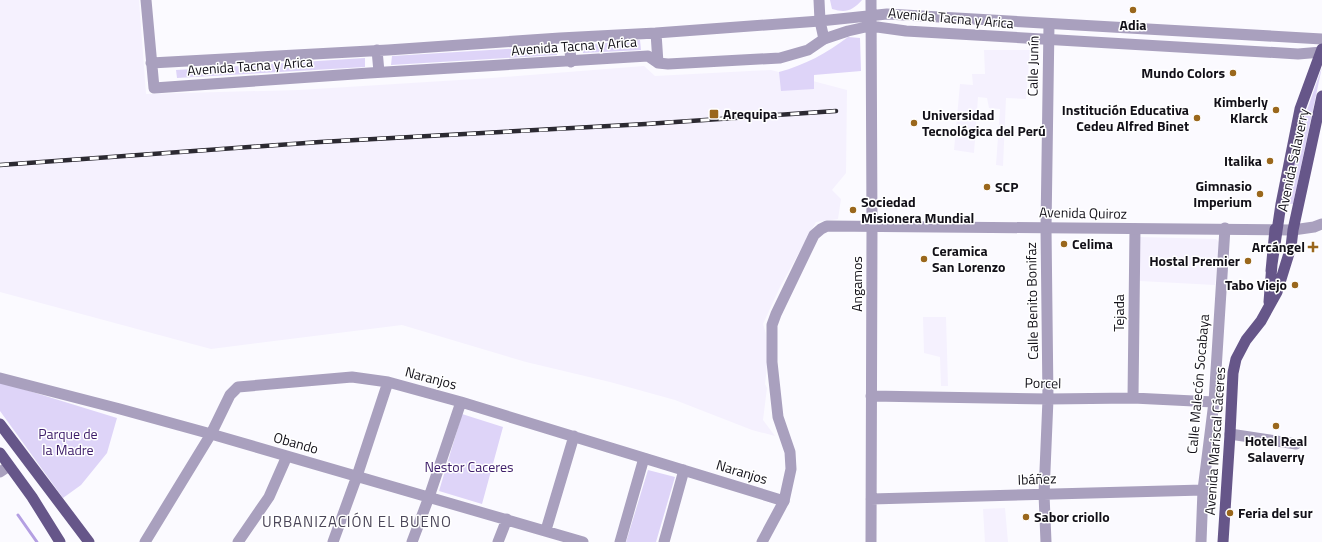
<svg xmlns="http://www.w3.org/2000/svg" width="1322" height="542" font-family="'Titillium Web',sans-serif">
  <rect width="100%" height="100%" fill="#fbfaff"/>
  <path fill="#f5f1fe" d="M 0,0 L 139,0 L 146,94 L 299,90 L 491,78 L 644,66 L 655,76 L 771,70 L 847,90 L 846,173 L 832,190 L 841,199 L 838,219 L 816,222 L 780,287 L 763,324 L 766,334 L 768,357 L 765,384 L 767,388 L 763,420 L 775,436 L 752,430 L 675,400 L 610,382 L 526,362 L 402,325 L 211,349 L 0,292 Z
    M 984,50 L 1030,50 L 1026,99 L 1006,98 L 1003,166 L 996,165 L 1000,109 L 989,108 L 987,98 L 978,97 L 974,153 L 954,150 L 960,84 L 973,85 L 972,74 L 985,74 Z
    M 1139,237 L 1216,239 L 1219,242 L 1215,285 L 1140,281 Z
    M 923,317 L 946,317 L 948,386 L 941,386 L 940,357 L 924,353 Z
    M 1005,508 L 1008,542 L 985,542 L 983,509 Z"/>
  <path fill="#ded4f8" d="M 830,0 L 862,0 C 852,11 846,13 832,9 Z
    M 848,37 L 860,38 L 861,71 L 814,75 L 814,89 L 781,91 L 779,72 C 805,65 827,53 848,37 Z
    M 640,40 L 641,50 L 583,53 L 582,45 Z
    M 556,46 L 557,55 L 391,65 L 392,56 Z
    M 365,58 L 365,67 L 177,78 L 176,70 Z
    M 1322,67 L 1293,204 L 1286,203 L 1306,113 Z
    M 0,382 L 117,418 L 107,453 L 81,485 L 63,498 L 0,411 Z
    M 462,414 L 503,427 L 482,504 L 439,491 Z
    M 648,470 L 675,477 L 656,542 L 626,542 Z"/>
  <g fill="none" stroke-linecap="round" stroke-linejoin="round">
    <path stroke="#b49fe2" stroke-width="3" d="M 18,515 L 37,542"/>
    <path stroke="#a9a0be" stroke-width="11" d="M 146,0 L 154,88 L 369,73 L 648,56 L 658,63 L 668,64 L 780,58 L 808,50 L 824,39
      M 656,33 L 658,63
      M 569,38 L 571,62
      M 377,50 L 379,72
      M 151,63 L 388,50 L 560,38 L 656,33 L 820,21
      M 1293,230 L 1314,227 L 1322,224
      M 0,378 L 120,409 L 211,434 L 583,542
      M 871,396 L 1048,399 L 1133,398 L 1214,402
      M 1133,398 L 1135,229
      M 1230,434 L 1296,444
      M 0,472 L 9,466
      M 871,499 L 1203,490
      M 546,530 L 574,436
      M 145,542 L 211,434 L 230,395 L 238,387 L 352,377 L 388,382 L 461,402 L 784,501
      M 238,542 L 269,497 L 287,456
      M 333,542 L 357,476 L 388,382
      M 412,542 L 429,497 L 461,402
      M 498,542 L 507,519
      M 620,542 L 644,458
      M 664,542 L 684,470
      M 871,542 L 872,226
      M 1046,542 L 1044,494 L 1048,399 L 1046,228 L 1049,24
      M 1201,542 L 1203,490 L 1214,402 L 1225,228"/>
    <path stroke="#a9a0be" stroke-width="11" d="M 819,0 L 820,21 L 824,39 L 848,31 L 870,26 L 906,31 L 1298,54 L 1322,52
      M 871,0 L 872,226
      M 820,21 L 887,14 L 1322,39
      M 762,542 L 784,501 L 791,469 L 790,452 L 778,417 L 772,362 L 772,325 L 776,314 L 814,235 L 821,229 L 827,226 L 1293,230"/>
    <path stroke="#665689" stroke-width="11" d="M 1275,229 L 1271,271 L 1281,204 L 1300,109 L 1322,49
      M 1269,302 L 1272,264
      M 0,424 L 89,542
      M 0,453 L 32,497 L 60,542
      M 1223,542 L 1230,434 L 1233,373 L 1236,359 L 1246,340 L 1261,321 L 1277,292 L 1291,247 L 1293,230 L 1322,96"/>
    <g stroke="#2c2a32" stroke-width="4.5">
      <path id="rail" d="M 0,165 L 320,142 L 646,124 L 836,111"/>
    </g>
    <use href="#rail" stroke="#fff" stroke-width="3" stroke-dasharray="9" stroke-linecap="butt"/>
  </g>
  <g fill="#9a671c" stroke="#fff" stroke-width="1.5">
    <circle cx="1133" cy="10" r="4"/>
    <circle cx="1233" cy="73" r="4"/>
    <circle cx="1276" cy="110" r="4"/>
    <rect x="709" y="109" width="10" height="10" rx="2"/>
    <circle cx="1197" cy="118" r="4"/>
    <circle cx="914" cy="123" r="4"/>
    <circle cx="1270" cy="161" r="4"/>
    <circle cx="987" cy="187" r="4"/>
    <circle cx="1260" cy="194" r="4"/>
    <circle cx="853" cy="210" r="4"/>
    <circle cx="1064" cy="244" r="4"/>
    <path d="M1311 241h4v4h4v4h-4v4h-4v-4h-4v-4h4z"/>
    <circle cx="924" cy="259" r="4"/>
    <circle cx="1248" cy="261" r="4"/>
    <circle cx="1295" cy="285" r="4"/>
    <circle cx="1276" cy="426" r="4"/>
    <circle cx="1230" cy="513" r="4"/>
    <circle cx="1026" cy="517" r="4"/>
  </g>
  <g text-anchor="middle" stroke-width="3" stroke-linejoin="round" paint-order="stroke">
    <g font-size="14" fill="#121018" stroke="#fff">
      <text transform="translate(951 18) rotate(5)" y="5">Avenida Tacna y Arica</text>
      <text transform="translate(574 46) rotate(-4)" y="5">Avenida Tacna y Arica</text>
      <text transform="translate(250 66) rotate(-4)" y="5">Avenida Tacna y Arica</text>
      <text transform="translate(1033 66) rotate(-89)" y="5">Calle Junín</text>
      <text transform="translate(1293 160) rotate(-78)" y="5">Avenida Salaverry</text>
      <text transform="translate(1083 213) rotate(1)" y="5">Avenida Quiroz</text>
      <text transform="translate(857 284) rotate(-90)" y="5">Angamos</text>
      <text transform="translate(1032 301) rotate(-91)" y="5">Calle Benito Bonifaz</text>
      <text transform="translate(1119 313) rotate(-90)" y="5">Tejada</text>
      <text transform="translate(431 378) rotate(15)" y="5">Naranjos</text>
      <text transform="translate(1043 383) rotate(1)" y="5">Porcel</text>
      <text transform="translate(1198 384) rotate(-85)" y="5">Calle Malecón Socabaya</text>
      <text transform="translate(1215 441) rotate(-86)" y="5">Avenida Mariscal Cáceres</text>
      <text transform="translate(296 443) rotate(16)" y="5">Obando</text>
      <text transform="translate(742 472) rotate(17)" y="5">Naranjos</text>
      <text transform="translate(1037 479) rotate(-2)" y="5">Ibáñez</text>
    </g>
    <g font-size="14" font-weight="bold" fill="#121018" stroke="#fff" text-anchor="end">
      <text x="1133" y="30" text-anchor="middle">Adia</text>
      <text x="1225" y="78">Mundo Colors</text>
      <text x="1268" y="107">Kimberly<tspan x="1268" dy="16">Klarck</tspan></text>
      <text x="1189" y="115">Institución Educativa<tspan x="1189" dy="16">Cedeu Alfred Binet</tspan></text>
      <text x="723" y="119" text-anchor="start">Arequipa</text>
      <text x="922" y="120" text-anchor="start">Universidad<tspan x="922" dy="16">Tecnológica del Perú</tspan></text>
      <text x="1262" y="166">Italika</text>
      <text x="1252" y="191">Gimnasio<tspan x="1252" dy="16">Imperium</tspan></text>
      <text x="995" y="192" text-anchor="start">SCP</text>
      <text x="861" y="207" text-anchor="start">Sociedad<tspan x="861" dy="16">Misionera Mundial</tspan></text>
      <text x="1072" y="249" text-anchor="start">Celima</text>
      <text x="1305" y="252">Arcángel</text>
      <text x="932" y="256" text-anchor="start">Ceramica<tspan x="932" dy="16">San Lorenzo</tspan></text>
      <text x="1240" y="266">Hostal Premier</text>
      <text x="1287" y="290">Tabo Viejo</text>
      <text x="1276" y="446" text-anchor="middle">Hotel Real<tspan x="1276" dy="16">Salaverry</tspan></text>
      <text x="1238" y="518" text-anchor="start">Feria del sur</text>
      <text x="1034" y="522" text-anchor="start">Sabor criollo</text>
    </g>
    <g font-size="14" fill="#3d1c69" stroke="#fff">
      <text x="68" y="439">Parque de<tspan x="68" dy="16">la Madre</tspan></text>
      <text x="469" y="472">Nestor Caceres</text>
    </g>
    <g font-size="15" letter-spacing="1" fill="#4b4659" stroke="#fff">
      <text x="357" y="527">URBANIZACIÓN EL BUENO</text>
    </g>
  </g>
</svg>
